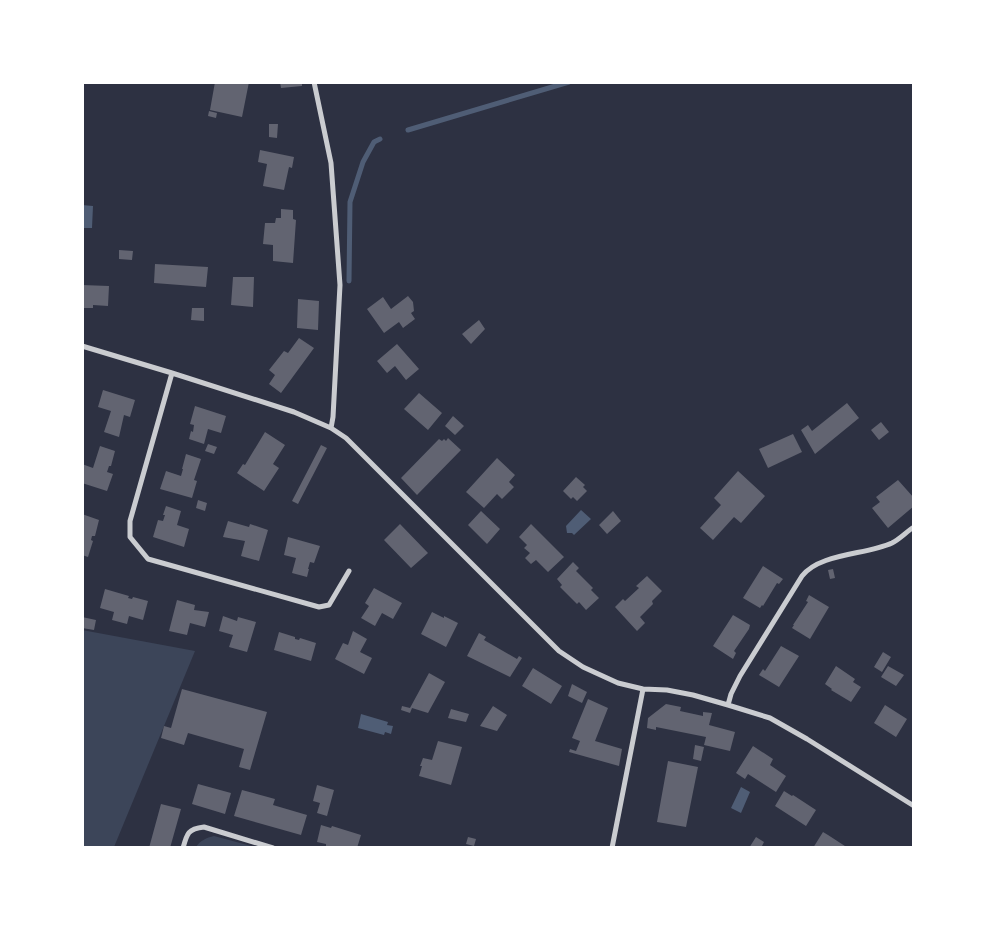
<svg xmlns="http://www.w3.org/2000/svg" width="996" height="930" font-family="'Source Serif 4',serif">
  <rect width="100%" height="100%" fill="#2d3142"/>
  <path fill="#3c4559" d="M 82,630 L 195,651 L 114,847 L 83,847 Z
    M 214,836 L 255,847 L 196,847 C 201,840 206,838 214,836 Z"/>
  <path fill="#4f5d75" d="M 82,205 L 93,206 L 92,228 L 83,228 Z
    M 581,510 L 591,519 L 574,535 L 572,533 L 567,533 L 566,526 Z
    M 361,714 L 388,722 L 387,725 L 393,726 L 391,734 L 385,732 L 384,735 L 358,728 Z
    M 741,787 L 750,792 L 741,813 L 731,808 Z"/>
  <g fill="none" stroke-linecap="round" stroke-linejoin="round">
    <path stroke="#4f5d75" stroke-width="5" d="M 408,130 L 569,82
      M 349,281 L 350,202 L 363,162 L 374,142 L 380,139"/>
  </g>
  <path fill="#626471" d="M 215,82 L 249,82 L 242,117 L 210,110 Z
    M 280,82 L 302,82 L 302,86 L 281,88 Z
    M 209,111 L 217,113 L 216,118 L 208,116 Z
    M 269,124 L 278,124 L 277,138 L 269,137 Z
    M 260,150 L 294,157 L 292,168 L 289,167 L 284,190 L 263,186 L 267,164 L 258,162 Z
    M 281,209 L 293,210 L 293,219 L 296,220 L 293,263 L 273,261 L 273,245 L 263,244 L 265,223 L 275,223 L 276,218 L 281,218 Z
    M 119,250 L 133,251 L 132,260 L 119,259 Z
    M 155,264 L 208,267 L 206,287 L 154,283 Z
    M 233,277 L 254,277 L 253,307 L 231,305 Z
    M 82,285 L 109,286 L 108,306 L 93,305 L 93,308 L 82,308 Z
    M 408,296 L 413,302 L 414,311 L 411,313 L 415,319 L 403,328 L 399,322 L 384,333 L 367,309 L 383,297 L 391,309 Z
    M 298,299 L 319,301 L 318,330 L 297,328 Z
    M 192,308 L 204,308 L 204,321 L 191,320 Z
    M 479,320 L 485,329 L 471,344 L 462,334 Z
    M 299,338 L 314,348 L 281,393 L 269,384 L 275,375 L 269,370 L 284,351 L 288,353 Z
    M 397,344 L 419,369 L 406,380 L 395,366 L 387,373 L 377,361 Z
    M 103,390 L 135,400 L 130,417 L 124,415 L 119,437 L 104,432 L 111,411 L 98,407 Z
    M 419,393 L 442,413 L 428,430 L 404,409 Z
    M 847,403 L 859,418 L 815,454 L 801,430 L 808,425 L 812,431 Z
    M 195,406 L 226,416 L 221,433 L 208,429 L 204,444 L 189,439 L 191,431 L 193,432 L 194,425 L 190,424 Z
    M 453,416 L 464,426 L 455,435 L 445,426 Z
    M 881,422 L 889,432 L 879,440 L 871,430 Z
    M 265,432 L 285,445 L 273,464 L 279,468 L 264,491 L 237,473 L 243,464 L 245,465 Z
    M 793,434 L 802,452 L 768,468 L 759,449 Z
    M 448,438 L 461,450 L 417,495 L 401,478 L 439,439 L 442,441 L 444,439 L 446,441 Z
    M 208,444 L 217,447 L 214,454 L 205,451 Z
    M 321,445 L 327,448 L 298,504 L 292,501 Z
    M 100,446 L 115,451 L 111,466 L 109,466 L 107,472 L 113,474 L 107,491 L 82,483 L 82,464 L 93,468 Z
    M 186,454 L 201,459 L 194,480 L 197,481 L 192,498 L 160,489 L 166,471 L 181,476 L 183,469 L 182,469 Z
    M 497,458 L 515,475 L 509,482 L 514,487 L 502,499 L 497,494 L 484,508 L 466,492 Z
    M 738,471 L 765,496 L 741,523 L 734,517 L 713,540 L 700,528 L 721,505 L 714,498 Z
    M 576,477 L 585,485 L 583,487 L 587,491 L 577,501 L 573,497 L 571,499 L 563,491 Z
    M 898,480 L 914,498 L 914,506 L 888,528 L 872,508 L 880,502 L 876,497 Z
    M 198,500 L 207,503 L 205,511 L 196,508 Z
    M 166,506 L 181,511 L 177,525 L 189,529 L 184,547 L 153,537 L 158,520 L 163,521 L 165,515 L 163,515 Z
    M 481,511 L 500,529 L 487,544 L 468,525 Z
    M 613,511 L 621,521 L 607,534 L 599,525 Z
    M 82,514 L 99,520 L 95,536 L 92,536 L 91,540 L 93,541 L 88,557 L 82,555 Z
    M 228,521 L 249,527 L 250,524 L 268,530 L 259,561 L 241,556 L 245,541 L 223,537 Z
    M 400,524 L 428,553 L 411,568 L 384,540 Z
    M 531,524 L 564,557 L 548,572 L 536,560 L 531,564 L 525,558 L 530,553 L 524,548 L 527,545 L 519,537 Z
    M 288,537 L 320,546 L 314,563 L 310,562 L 308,569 L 309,569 L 307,577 L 292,573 L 296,558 L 284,555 Z
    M 573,562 L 579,568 L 576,571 L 593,588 L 591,590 L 599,598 L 586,610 L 579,602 L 577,604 L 560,587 L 562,585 L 557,579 Z
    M 763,566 L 783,579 L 779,584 L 777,583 L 763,606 L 762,605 L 760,608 L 743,598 Z
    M 833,569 L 835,578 L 830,579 L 828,570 Z
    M 647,576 L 662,591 L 652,601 L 653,604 L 640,617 L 645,623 L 637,631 L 615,607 L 623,599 L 625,601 L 639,588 L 636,586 Z
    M 374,588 L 402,603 L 393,619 L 382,613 L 375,626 L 361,618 L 369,606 L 365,603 Z
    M 105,589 L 129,596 L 128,598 L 132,599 L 133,597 L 148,601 L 143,620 L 129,616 L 127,624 L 112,620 L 114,612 L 100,608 Z
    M 809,595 L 829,607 L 810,639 L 792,628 L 794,625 L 793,625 L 808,602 L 806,601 Z
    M 177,600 L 195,605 L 194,610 L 209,612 L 205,627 L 190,623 L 187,635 L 169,631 Z
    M 432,612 L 444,618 L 444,616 L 458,623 L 446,647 L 421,634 Z
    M 733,615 L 750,625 L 749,629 L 734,651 L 736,653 L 733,659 L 713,646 Z
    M 223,616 L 237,621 L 238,617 L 256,622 L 247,652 L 229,647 L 233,635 L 219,631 Z
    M 82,617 L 96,620 L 94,630 L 82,628 Z
    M 353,631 L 367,639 L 360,652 L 372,658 L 364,674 L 335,659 L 343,643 L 348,645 Z
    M 279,632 L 295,637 L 295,639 L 299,640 L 300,638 L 316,643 L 311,661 L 274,650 Z
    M 479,633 L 486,637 L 484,640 L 517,659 L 519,656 L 522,658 L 510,677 L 467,656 Z
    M 781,646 L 799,656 L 779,687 L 759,675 L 763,669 L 765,671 Z
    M 883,652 L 891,657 L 882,672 L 874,667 Z
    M 836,666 L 855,679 L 853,682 L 861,687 L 851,702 L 831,690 L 832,689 L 825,684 Z
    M 888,666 L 904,675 L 896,686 L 881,677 Z
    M 533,668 L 562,686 L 551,704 L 522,686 Z
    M 429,673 L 445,682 L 428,713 L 412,708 L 410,713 L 401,710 L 402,706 L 410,708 Z
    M 572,684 L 587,692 L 582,703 L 568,696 Z
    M 182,689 L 267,712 L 250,770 L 239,767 L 244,749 L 188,733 L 184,745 L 161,738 L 164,726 L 171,728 Z
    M 588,699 L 608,708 L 595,741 L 622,749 L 619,766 L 569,752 L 570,749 L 576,751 L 580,741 L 572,738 Z
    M 666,704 L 681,707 L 680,711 L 703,716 L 703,712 L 712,713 L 709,725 L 735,732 L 730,751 L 704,745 L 706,737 L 656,727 L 656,730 L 647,728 L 648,718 Z
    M 885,705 L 907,719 L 896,737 L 874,723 Z
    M 493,706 L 507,715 L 497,731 L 480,726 Z
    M 451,709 L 469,714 L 466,722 L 448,718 Z
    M 438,741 L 462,747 L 451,785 L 419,776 L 422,766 L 420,766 L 423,758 L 432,760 Z
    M 695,745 L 704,747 L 701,761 L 693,759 Z
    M 753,746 L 773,759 L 770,765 L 786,776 L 776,792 L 748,774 L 745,779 L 736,773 Z
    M 668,761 L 698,767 L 686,827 L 657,822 Z
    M 198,784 L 231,793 L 225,814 L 192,804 Z
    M 317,785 L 334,790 L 327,816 L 317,813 L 320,803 L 313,801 Z
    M 242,790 L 275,799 L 273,805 L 307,815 L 301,835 L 234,816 Z
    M 784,791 L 792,796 L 793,795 L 816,810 L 806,826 L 775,806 Z
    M 161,804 L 181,809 L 170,848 L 149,848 Z
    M 321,825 L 331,828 L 332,826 L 361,835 L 357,848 L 331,848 L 326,846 L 326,844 L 317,842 Z
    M 823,832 L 828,835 L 848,848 L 813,848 Z
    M 468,837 L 476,839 L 474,846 L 466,844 Z
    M 756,837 L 764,842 L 761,848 L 749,848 Z"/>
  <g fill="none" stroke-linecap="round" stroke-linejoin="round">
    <path stroke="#caccd0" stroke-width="5" d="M 314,82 L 331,163 L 340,285 L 333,417 L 331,428
      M 82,346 L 172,373 L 294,412 L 331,428 L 346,438 L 559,651 L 583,667 L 618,683 L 643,689 L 667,690 L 693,695 L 728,705 L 770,718 L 807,739 L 914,806
      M 172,373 L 130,521 L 130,537 L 148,559 L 319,607 L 329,605 L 349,571
      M 728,705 L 731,694 L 740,676 L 802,576 C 820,553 866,555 892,543 C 900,539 906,532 914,527
      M 183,848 C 187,833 188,829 204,827 L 273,848
      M 612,848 L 643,689"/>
  </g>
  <rect width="996" height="930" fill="none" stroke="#ffffff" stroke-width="168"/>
</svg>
